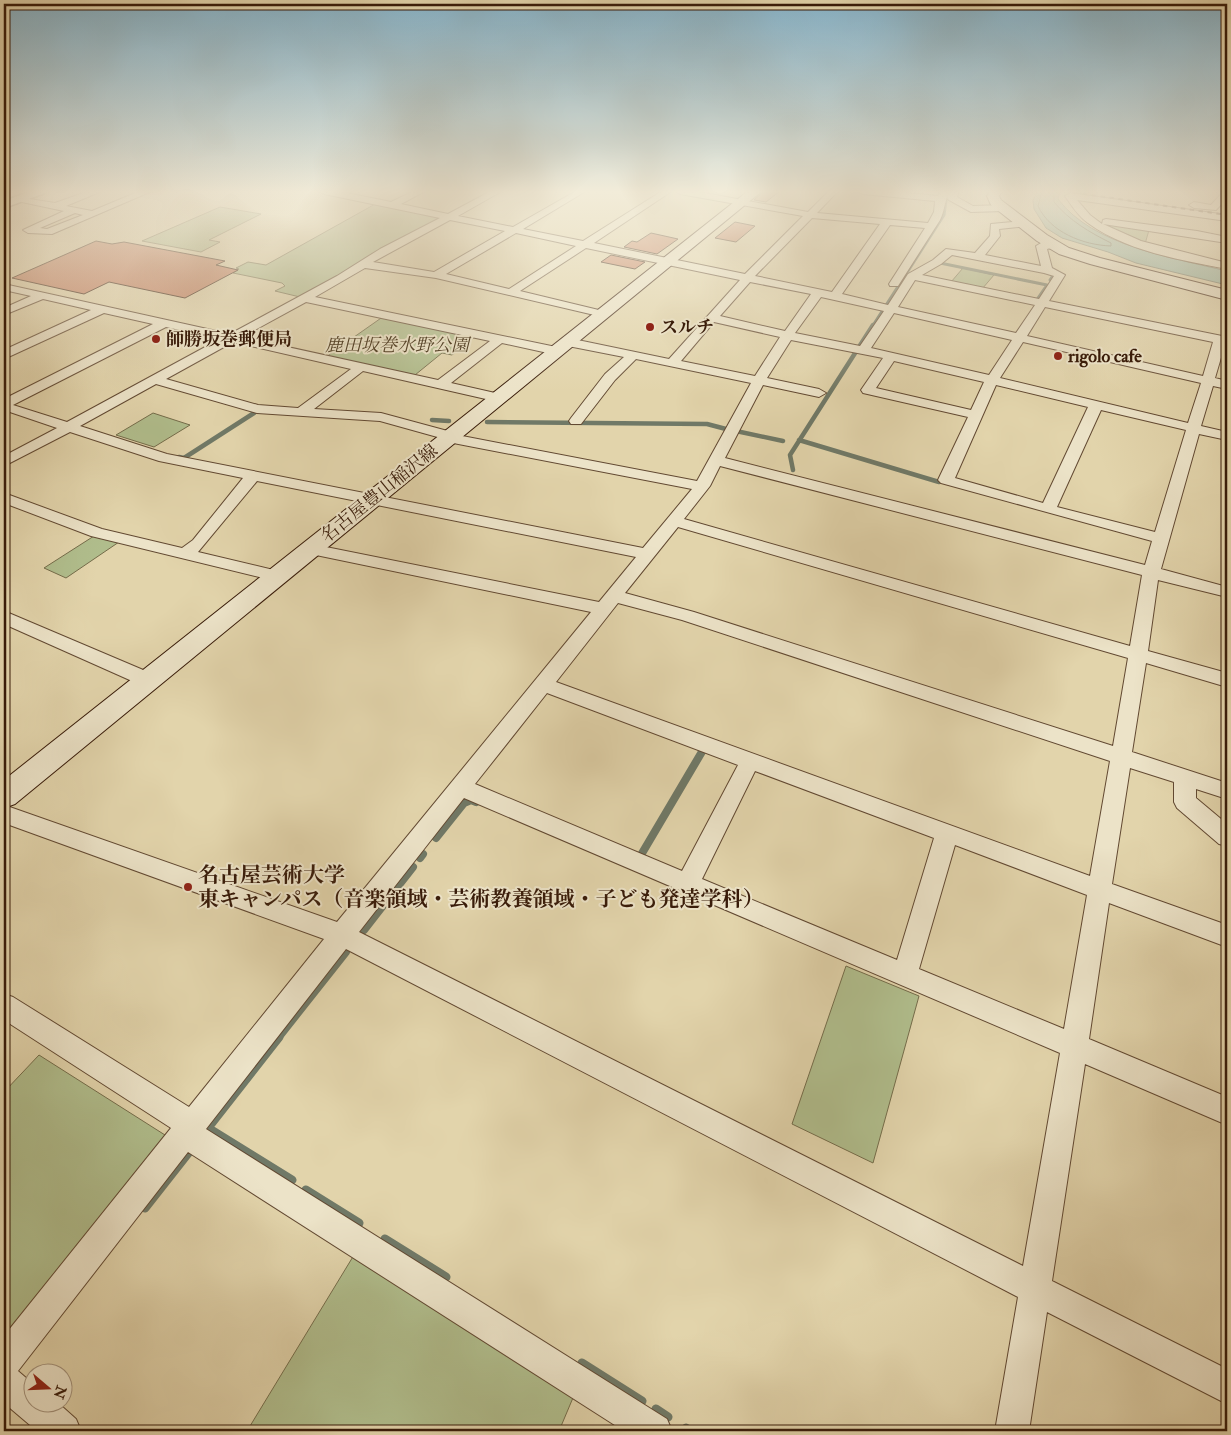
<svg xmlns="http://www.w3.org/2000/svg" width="1231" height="1435" font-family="'IM FELL Double Pica','Noto Serif JP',serif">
  <rect width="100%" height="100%" fill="#e2d4ab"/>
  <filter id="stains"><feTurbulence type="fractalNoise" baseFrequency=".004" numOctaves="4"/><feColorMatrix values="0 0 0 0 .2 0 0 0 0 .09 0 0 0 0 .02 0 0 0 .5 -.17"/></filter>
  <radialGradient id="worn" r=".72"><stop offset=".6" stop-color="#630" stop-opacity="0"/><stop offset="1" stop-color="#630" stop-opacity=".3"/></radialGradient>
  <path fill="#b0bd8c" stroke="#746c4a" d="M 377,203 L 442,217 L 300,297 L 275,291 L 285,286 L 282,283 L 233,273 L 239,269 L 236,268 L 248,262 L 266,265 Z
    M 220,207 L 261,214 L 209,240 L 220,242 L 201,252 L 142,241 Z
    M 1096,222 L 1149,230 L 1145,244 Z
    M 963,268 L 994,275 L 982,289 L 951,282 Z
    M 384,316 L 477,335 L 452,355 L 442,353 L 415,375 L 327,356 Z
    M 153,413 L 190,425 L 154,447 L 116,435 Z
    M 94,536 L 119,542 L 66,578 L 44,568 Z
    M 846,966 L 919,996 L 873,1163 L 792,1124 Z
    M 39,1055 L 165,1135 L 165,1146 L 8,1341 L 4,1342 L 4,1092 Z
    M 354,1255 L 575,1393 L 559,1431 L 247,1431 Z"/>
  <path fill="#95b8a6" stroke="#707967" d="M 1038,191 L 1060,191 L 1058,199 C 1093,246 1174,258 1227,271 L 1227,285 L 1136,263 L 1108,252 L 1062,238 L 1046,228 L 1034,209 L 1033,200 Z"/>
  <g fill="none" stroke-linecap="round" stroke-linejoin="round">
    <path stroke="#666a58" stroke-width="1" d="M 1042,191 L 1038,206 C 1050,232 1083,245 1111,246 L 1111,243 C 1089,232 1070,221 1054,202 L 1054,191"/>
    <path stroke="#707967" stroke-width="3" d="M 940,263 L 1047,285 L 1038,298
      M 1050,280 L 1054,274
      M 872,327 L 944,215 L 946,200 L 951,191"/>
    <path stroke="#707967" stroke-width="4.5" d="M 432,420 L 449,421
      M 487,422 L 707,424 L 726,429
      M 736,431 L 783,441
      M 799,440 L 939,482
      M 179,457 L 184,458 L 254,413
      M 793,470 L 790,455 L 873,325"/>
    <path stroke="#707967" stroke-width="8" d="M 436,838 L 464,803 L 471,800 L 476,802
      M 641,855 L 703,750
      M 420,858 L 423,854
      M 391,895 L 413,867
      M 364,930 L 385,903
      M 278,1038 L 346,952"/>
    <path stroke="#707967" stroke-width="9" d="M 208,1128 L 292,1180
      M 207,1129 L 279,1037
      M 306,1190 L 359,1223
      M 145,1208 L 189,1152
      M 385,1239 L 446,1277
      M 582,1363 L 642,1401
      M 656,1409 L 668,1417
      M 686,1428 L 691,1431"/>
  </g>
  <path fill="#c67e5f" stroke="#381b09" d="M 764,191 L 780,191 L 766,202 L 754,200 Z
    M 735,222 L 755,226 L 736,242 L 715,238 Z
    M 651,233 L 678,239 L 657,254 L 624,247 L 632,241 L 637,242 Z
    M 96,241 L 112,244 L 124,242 L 225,261 L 216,265 L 238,270 L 185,298 L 109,282 L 84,294 L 12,278 Z
    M 611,255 L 645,262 L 635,269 L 601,262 Z"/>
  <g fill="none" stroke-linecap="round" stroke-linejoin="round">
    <g stroke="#624932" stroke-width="2">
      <path id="minor" d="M 89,191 L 102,191 L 66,206 L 92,211 L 140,191 L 152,191 L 52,234 L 28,233 L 23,230 L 64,211 L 17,201 L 17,197 L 55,203 ZM 75,213 L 83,215 L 47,229 L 40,228 Z
        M 319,191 L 337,191 L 391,202 L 414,191 L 425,191 L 401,204 L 448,214 L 491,191 L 502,191 L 458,216 L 513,227 L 576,191 L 586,191 L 523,229 L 583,241 L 662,191 L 672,191 L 594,243 L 745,274 L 803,216 L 680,194 L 676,191 L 694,191 L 808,212 L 829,191 L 838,191 L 817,213 L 928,223 L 934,212 L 935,201 L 863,194 L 858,191 L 888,191 L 938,196 L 941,191 L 959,191 L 957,197 L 973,206 L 1004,205 L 1009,208 L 1004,211 L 971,212 L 949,200 L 947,198 L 950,191 C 944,201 945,210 940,220 L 898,286 L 890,286 L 889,284 L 925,228 L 890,225 L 842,294 L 888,305 L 908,274 L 933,260 L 946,249 L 975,253 L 990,236 L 991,224 L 1025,221 L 1028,222 L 1028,226 L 999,229 L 1000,236 L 985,255 L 1041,266 L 1036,246 L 1041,243 L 1056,243 L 1056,247 L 1047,249 L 1052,268 L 1065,275 L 1049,301 L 1227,337 L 1227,345 L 1225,344 L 1215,378 L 1227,381 L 1227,389 L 1213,386 L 1201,426 L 1227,432 L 1227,440 L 1199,434 L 1161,569 L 1227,587 L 1227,597 L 1158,580 L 1148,651 L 1227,673 L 1227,687 L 1146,663 L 1132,752 L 1227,783 L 1227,799 L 1196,789 L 1196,798 L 1227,824 L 1227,846 L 1219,844 L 1177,808 L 1174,802 L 1174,782 L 1130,768 L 1112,884 L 1227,925 L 1227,947 L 1109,903 L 1089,1039 L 1227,1097 L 1227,1125 L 1085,1064 L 1052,1281 L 1227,1369 L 1227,1404 L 1047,1312 L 1029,1431 L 995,1431 L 1018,1297 L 346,949 L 206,1129 L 667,1419 L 672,1431 L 624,1431 L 188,1152 L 18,1371 L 32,1383 L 32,1402 L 57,1402 L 76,1419 L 81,1431 L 37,1431 L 4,1403 L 4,1336 L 171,1128 L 4,1020 L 4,994 L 13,997 L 189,1107 L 324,939 L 4,823 L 4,805 L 337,922 L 591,612 L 311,554 L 305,553 L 303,549 L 305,545 L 311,544 L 599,602 L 636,557 L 257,481 L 198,552 L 282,572 L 285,576 L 282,580 L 276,581 L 91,536 L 4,503 L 4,493 L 102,529 L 182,548 L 193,540 L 243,478 L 159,461 L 70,432 L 4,466 L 4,456 L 57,428 L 4,410 L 4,399 L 153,324 L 104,313 L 4,359 L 4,350 L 91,310 L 43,299 L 4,315 L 4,308 L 31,296 L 4,290 L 4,284 L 230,334 L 337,276 L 380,249 L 440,218 L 324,194 ZM 812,218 L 880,224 L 832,292 L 755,276 ZM 450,220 L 505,231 L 434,272 L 373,262 ZM 516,233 L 576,246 L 509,289 L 446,274 ZM 586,248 L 740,280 L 669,359 L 568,338 L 562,342 L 568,346 L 624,357 L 605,374 L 571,418 L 569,421 L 571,424 L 581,424 L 615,380 L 636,359 L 751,383 L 697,481 L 457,435 L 455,433 L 381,413 L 314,409 L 363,371 L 499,402 L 506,398 L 504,395 L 451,383 L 502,343 L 557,355 L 563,351 L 561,348 L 315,297 L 365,268 L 436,278 L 603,317 L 607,316 L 609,314 L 607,312 L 520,291 ZM 952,255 L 1044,273 L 1054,276 L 1039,299 L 922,275 L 941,264 ZM 915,280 L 1035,305 L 1016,333 L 898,307 ZM 750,282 L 811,294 L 785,331 L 720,316 ZM 821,297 L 884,311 L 860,346 L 795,333 ZM 306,302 L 490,341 L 438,380 L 242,337 ZM 1045,307 L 1213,342 L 1203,376 L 1027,336 ZM 894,313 L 1012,340 L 989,375 L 871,348 ZM 714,322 L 780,337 L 755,376 L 681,361 ZM 166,327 L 220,339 L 67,422 L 13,405 ZM 791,340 L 883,358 L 861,390 L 863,393 L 968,417 L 938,480 L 941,483 L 1152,541 L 1145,565 L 725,458 L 763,385 L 819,397 L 826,393 L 819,389 L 767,378 ZM 233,342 L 351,369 L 298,408 L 258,405 L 166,379 ZM 1023,342 L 1201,383 L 1188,423 L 1000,378 ZM 894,361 L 984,382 L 971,410 L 876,388 ZM 156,384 L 257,413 L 380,421 L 441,438 L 443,441 L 448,442 L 692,489 L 643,548 L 167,454 L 80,426 ZM 996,385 L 1088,407 L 1043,503 L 955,478 ZM 1101,410 L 1186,430 L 1155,532 L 1057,507 ZM 720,466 L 1142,575 L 1130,646 L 684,519 L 710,486 ZM 678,527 L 1128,658 L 1113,746 L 694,612 L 625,593 ZM 618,603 L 682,620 L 1110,761 L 1090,876 L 556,682 ZM 547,693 L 738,765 L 682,871 L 475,784 ZM 755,771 L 934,838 L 897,960 L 702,879 ZM 464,798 L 1060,1053 L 1023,1266 L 359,932 ZM 955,845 L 1087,895 L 1064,1029 L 919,969 Z
        M 1224,191 L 1227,191 L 1227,198 L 1216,210 L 1194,208 L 1189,205 L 1194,202 L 1211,205 Z
        M 1070,193 L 1227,215 L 1227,221 L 1077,200 L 1090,215 L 1102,224 L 1103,220 L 1106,219 L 1197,231 L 1227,237 L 1227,243 L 1103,224 L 1141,241 L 1227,263 L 1227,269 C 1181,260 1126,251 1088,223 C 1078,216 1072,206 1065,196 Z
        M 4,611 L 155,675 L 158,680 L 155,685 L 148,687 L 141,685 L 4,624 Z"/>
    </g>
    <g stroke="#624932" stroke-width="3">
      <path id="tertiary" d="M 31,191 L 47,191 L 45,193 L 4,208 L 4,201 Z"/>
    </g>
    <g stroke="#381b09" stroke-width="2">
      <path id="secondary" d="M 748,191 L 762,191 L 15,804 L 4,808 L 4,780 Z
        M 990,191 L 1002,191 L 999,196 L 1001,200 L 1047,235 L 1069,248 L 1100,258 L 1227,290 L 1227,300 L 1090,264 L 1059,254 L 1037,241 L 991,205 L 987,196 Z"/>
    </g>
    <use href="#minor" fill="#ece3c8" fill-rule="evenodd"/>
    <use href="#tertiary" fill="#ece3c8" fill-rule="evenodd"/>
    <use href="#secondary" fill="#ece3c8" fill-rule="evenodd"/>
    <path stroke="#381b09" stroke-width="2" stroke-dasharray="4.5 4.5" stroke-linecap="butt" d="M 1065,191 L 1227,215"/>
  </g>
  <linearGradient id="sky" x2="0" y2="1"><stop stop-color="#87b6ce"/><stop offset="0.49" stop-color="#f2ecd9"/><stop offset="1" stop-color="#f2ecd9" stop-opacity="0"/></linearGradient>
  <rect width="1231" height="392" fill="url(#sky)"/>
  <g fill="#8f2418" stroke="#ece3c8" stroke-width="2">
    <circle cx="650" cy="327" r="5"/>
    <circle cx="156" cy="339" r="5"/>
    <circle cx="1058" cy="356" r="5"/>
    <circle cx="188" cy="887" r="5"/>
  </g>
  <g text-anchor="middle" stroke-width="4" stroke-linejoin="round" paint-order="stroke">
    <g font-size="18" font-weight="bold" fill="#381b09" stroke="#ece3c8" text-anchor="start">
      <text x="660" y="333">スルチ</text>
      <text x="166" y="345">師勝坂巻郵便局</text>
      <text x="1068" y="362">rigolo cafe</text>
    </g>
    <g font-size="18" font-style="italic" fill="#56442a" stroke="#ece3c8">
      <text x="397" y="351">鹿田坂巻水野公園</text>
    </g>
    <g font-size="18" fill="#381b09" stroke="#ece3c8">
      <text transform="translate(379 493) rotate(-39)" y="6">名古屋豊山稲沢線</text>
    </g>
    <g font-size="21" font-weight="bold" fill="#381b09" stroke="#ece3c8" text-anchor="start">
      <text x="198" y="882">名古屋芸術大学<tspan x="198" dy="24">東キャンパス（音楽領域・芸術教養領域・子ども発達学科）</tspan></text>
    </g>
  </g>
  <rect width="1231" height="1435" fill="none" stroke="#e2d4ab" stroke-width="20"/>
  <rect x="5" y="5" width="1221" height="1425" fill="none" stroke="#381b09" stroke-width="2.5"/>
  <rect x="10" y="10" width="1211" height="1415" fill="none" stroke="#381b09"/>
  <g transform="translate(48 1388) rotate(109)"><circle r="24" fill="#ece3c8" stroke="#a4937c"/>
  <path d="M0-4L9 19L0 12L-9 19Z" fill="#8f2418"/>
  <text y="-8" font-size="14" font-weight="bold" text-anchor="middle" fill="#381b09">N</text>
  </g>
  <rect width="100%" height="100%" filter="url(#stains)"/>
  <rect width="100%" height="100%" fill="url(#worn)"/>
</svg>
